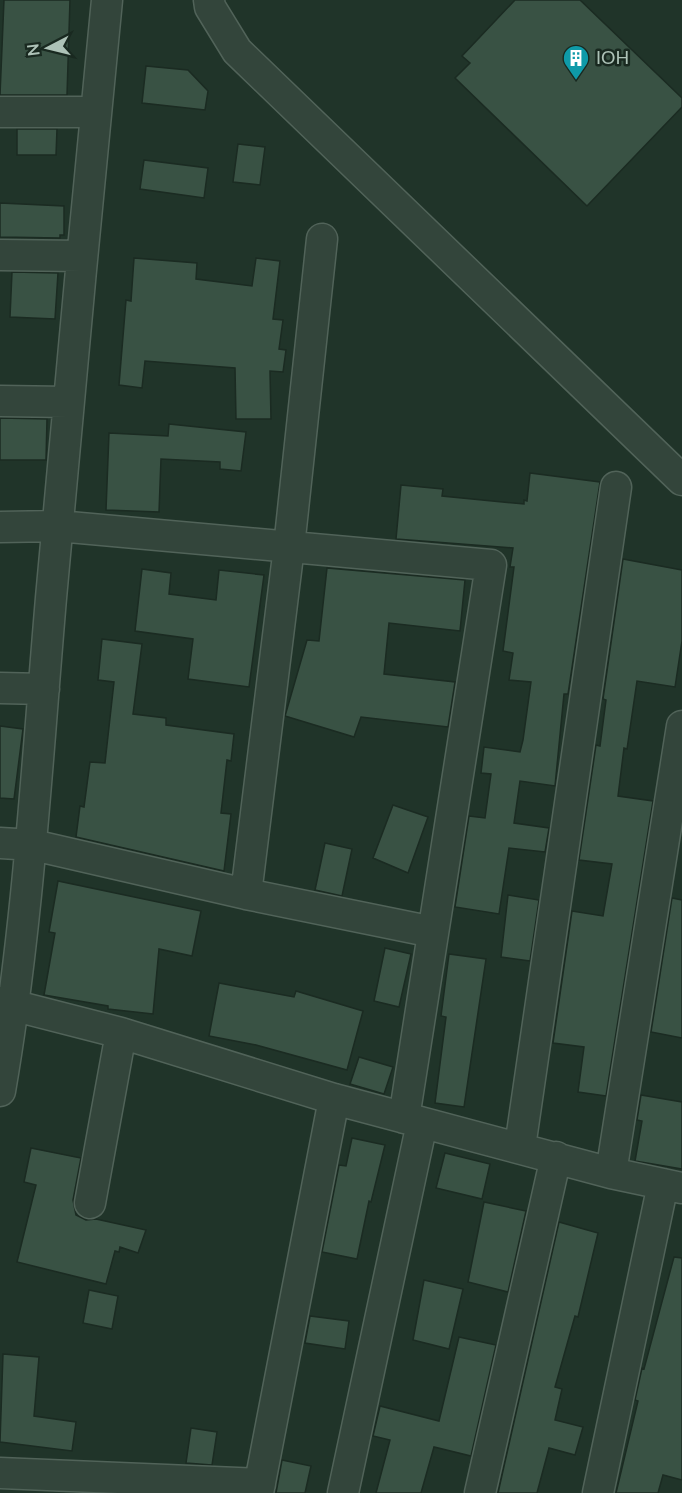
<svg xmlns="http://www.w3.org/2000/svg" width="682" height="1493" font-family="Lato,sans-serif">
  <rect width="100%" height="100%" fill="#203429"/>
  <path fill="#395244" stroke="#1b2b22" stroke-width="1.5" d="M 4,0 L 70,0 L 67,95 L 0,95 Z
    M 515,0 L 580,0 L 682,98 L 682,107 L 587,206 L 455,78 L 470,63 L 462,56 Z
    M 146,66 L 188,70 L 208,91 L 205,110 L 142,103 Z
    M 17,129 L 57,129 L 56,155 L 17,155 Z
    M 238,144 L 265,147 L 260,185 L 233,182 Z
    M 144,160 L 208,168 L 204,198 L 140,189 Z
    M 0,203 L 64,206 L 64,235 L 60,235 L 60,238 L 0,237 Z
    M 134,258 L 197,263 L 196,279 L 252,286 L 256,258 L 280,261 L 273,319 L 283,320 L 279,349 L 286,350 L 283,372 L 270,371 L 271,419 L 236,419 L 235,368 L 145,361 L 142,388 L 119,385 L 126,300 L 131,301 Z
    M 12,272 L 58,273 L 55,319 L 10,317 Z
    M 0,418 L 47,419 L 46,460 L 0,460 Z
    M 169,424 L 246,432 L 241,471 L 220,469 L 220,462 L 161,459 L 159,512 L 106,510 L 109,433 L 168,436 Z
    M 530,473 L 600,482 L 568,694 L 564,694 L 555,786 L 520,781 L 514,823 L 549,828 L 545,852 L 509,848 L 499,914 L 455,907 L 469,816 L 485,818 L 491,774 L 481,773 L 484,747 L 520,752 L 523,740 L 531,682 L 509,680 L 513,653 L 503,651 L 514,567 L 510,567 L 513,548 L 396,539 L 401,485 L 443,489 L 442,496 L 524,504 L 524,500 L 527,501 Z
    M 623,559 L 682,570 L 682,641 L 675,687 L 637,681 L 627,749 L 624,748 L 618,796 L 653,801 L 606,1096 L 578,1092 L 584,1047 L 553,1043 L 572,911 L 603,916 L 612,864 L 579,860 L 596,745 L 600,746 L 606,700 L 603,699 Z
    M 327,568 L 465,580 L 460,631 L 389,623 L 384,674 L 455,682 L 448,727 L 361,717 L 354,737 L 285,716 L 307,640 L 319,641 Z
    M 142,569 L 171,573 L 169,594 L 216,600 L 219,570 L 264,575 L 249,687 L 188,679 L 193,639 L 135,631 Z
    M 102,639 L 142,644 L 133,714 L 166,718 L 166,725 L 234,734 L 231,761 L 227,760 L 221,813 L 231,814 L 224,871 L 76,837 L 80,806 L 84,807 L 90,762 L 105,763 L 114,682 L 98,680 Z
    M 0,726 L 23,729 L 14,799 L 0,798 Z
    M 393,805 L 428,817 L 408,873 L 373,858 Z
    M 325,843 L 352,849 L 342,896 L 315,890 Z
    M 58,881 L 201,911 L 192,956 L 159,949 L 153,1014 L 108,1009 L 108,1006 L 44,995 L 55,933 L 49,932 Z
    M 508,895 L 539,900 L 530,961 L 501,957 Z
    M 672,898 L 682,900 L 682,1038 L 651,1032 Z
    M 385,948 L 411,954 L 399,1007 L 374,1001 Z
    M 449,954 L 486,959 L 464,1107 L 435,1103 L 446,1017 L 441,1016 Z
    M 219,983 L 294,997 L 296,991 L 363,1011 L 347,1070 L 256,1045 L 209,1036 Z
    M 359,1057 L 393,1067 L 384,1094 L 350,1084 Z
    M 641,1095 L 682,1102 L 682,1169 L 635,1161 L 642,1121 L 637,1120 Z
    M 352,1138 L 385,1145 L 371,1202 L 369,1201 L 357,1259 L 322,1252 L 339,1165 L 346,1166 Z
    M 31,1148 L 81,1158 L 73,1200 L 76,1215 L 86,1220 L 96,1219 L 146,1230 L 138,1253 L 120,1247 L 119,1252 L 115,1251 L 106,1284 L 17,1262 L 36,1185 L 24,1182 Z
    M 445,1153 L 490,1164 L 482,1199 L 436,1188 Z
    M 484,1202 L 526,1211 L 508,1292 L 468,1282 Z
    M 559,1222 L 598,1233 L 578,1317 L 575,1316 L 555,1387 L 562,1389 L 555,1420 L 583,1427 L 575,1455 L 549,1448 L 537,1493 L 498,1493 Z
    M 674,1257 L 682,1258 L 682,1480 L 663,1475 L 658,1493 L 616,1493 L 638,1401 L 635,1400 L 642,1368 L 644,1369 Z
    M 424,1280 L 463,1289 L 449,1349 L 413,1340 Z
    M 89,1290 L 118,1296 L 112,1329 L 83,1323 Z
    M 310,1316 L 349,1321 L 345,1349 L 305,1343 Z
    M 459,1337 L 496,1345 L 471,1456 L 434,1447 L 421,1493 L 376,1493 L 390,1440 L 373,1436 L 380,1406 L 439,1421 Z
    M 3,1354 L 39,1357 L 34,1416 L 76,1422 L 72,1451 L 0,1442 Z
    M 191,1428 L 217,1432 L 212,1465 L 186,1463 Z
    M 282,1460 L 311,1466 L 305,1493 L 276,1493 Z"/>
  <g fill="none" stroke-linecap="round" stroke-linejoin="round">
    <g stroke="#516359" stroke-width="33">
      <path id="minor" d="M 209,0 L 210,7 L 237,51 L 682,480
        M 0,112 L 96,112
        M 0,255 L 82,256
        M 0,401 L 68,402
        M 0,527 L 58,526 L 491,565 L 404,1118
        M 0,688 L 44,689
        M 0,843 L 33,845 L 246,894 L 433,932
        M 246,894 L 289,547 L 322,239
        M 0,1002 L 121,1033 L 334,1099 L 611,1173 L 682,1188
        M 0,1091 C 28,928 37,763 51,598 C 68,399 88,199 107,0
        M 520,1147 L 616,487
        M 611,1173 L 682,726
        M 90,1203 L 121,1033
        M 0,1473 L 260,1484
        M 258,1493 L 334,1099
        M 343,1493 L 422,1123
        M 480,1493 L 556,1157
        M 598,1493 L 663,1184"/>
    </g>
    <use href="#minor" stroke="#33453b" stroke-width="30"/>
  </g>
  <defs>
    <g id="building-pin" transform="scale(1.35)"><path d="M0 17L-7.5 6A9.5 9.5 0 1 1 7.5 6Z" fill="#0f9aa8" stroke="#192920"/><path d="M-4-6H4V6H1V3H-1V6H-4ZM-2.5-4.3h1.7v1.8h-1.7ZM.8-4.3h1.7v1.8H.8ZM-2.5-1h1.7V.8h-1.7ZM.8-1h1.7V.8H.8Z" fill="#fff"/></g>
  </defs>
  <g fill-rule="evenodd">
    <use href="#building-pin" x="576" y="58"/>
  </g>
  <g text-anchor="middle" stroke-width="5" stroke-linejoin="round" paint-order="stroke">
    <g font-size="18" fill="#adc2b7" stroke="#192920" text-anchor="start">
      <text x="596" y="64">IOH</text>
    </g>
  </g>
  <g transform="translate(48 48) rotate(263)" stroke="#192920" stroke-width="4.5" paint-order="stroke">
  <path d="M0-4.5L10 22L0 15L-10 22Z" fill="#adc2b7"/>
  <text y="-9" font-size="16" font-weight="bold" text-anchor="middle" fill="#adc2b7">N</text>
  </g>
</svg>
